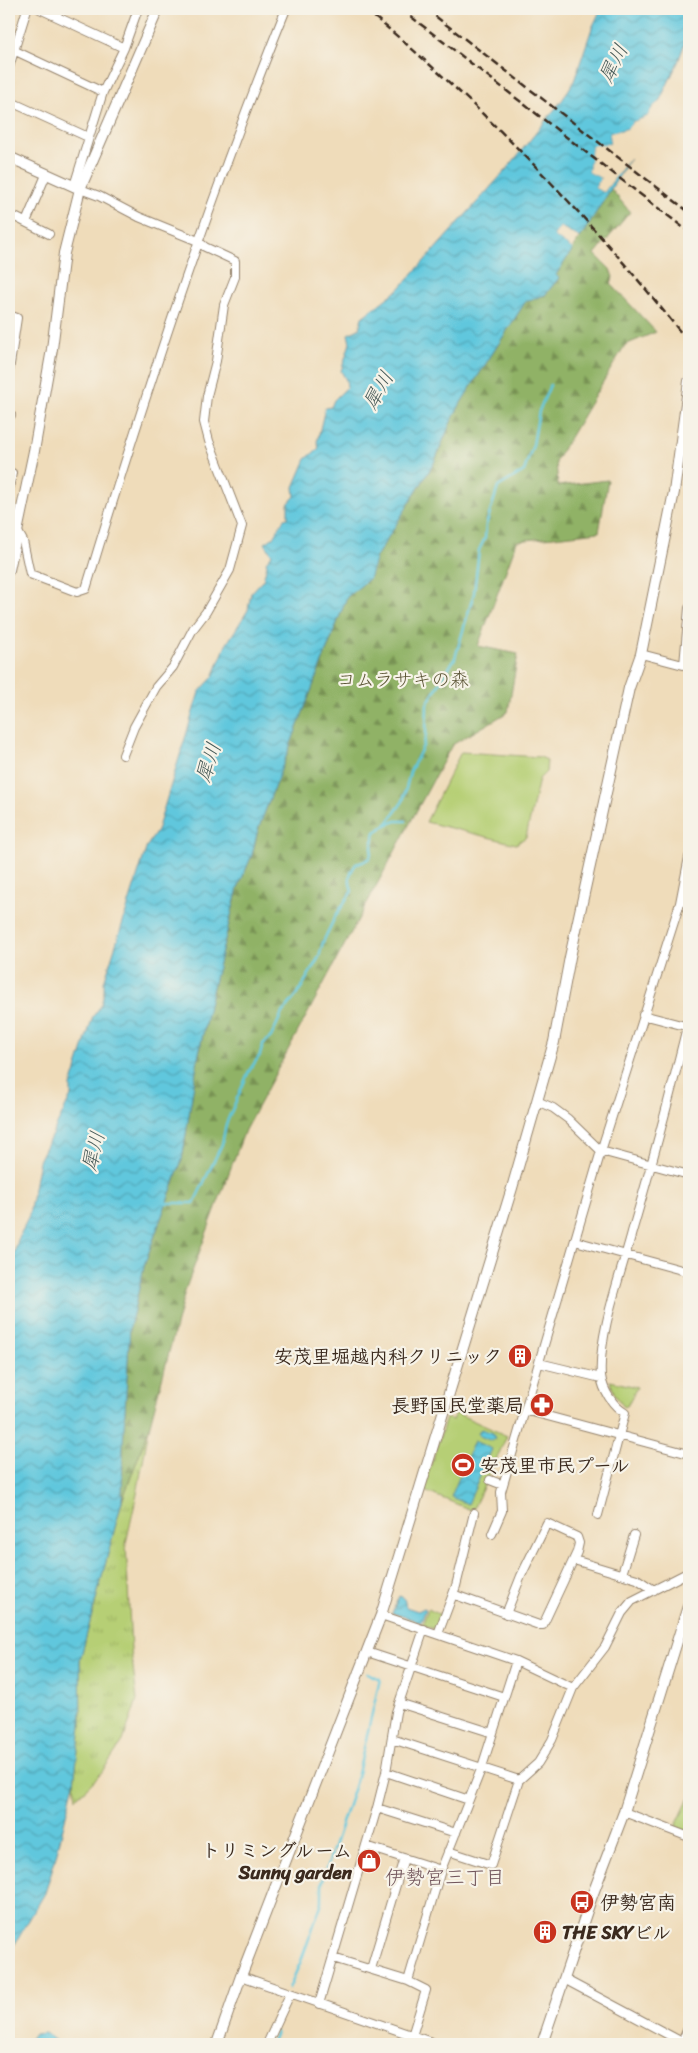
<svg xmlns="http://www.w3.org/2000/svg" width="698" height="2053" font-family="Sriracha,'Klee One',sans-serif">
  <defs>
    <pattern id="grass-tufts" width="24" height="20" patternUnits="userSpaceOnUse" patternTransform="scale(1.25)"><rect width="24" height="20" fill="#b6cf74"/><path d="M3 7l-1-3M5 7V3M7 7l1-3M15 17l-1-3M17 17v-4M19 17l1-3" fill="none" stroke="#9db264"/></pattern>
    <pattern id="forest-firs" width="22" height="20" patternUnits="userSpaceOnUse" patternTransform="scale(1.25)"><rect width="22" height="20" fill="#90b266"/><path d="M5 1l3.5 6h-7zM16 11l3.5 6h-7z" fill="#779153"/></pattern>
    <pattern id="water-waves" width="16" height="10" patternUnits="userSpaceOnUse" patternTransform="scale(1.25)"><rect width="16" height="10" fill="#60c7dd"/><path d="M0 5q4-4 8 0t8 0" fill="none" stroke="#50a2b3"/></pattern>
  </defs>
  <rect width="100%" height="100%" fill="#f7f3e8"/>
  <filter id="ink" filterUnits="userSpaceOnUse"><feTurbulence type="fractalNoise" baseFrequency=".02" numOctaves="2"/><feDisplacementMap in="SourceGraphic" scale="10" xChannelSelector="R" yChannelSelector="G"/><feConvolveMatrix kernelMatrix="1 2 1 2 8 2 1 2 1" color-interpolation-filters="sRGB"/></filter>
  <filter id="wash" filterUnits="userSpaceOnUse"><feTurbulence type="fractalNoise" baseFrequency=".0096" numOctaves="4" result="noise"/><feDisplacementMap in="SourceGraphic" scale="20" xChannelSelector="R" yChannelSelector="G"/><feGaussianBlur stdDeviation="1.12" result="paint"/><feColorMatrix in="noise" values="0 0 0 0 0 0 0 0 0 0 0 0 0 0 0 0 0 1.4 0 .05"/><feComposite in="paint" operator="in"/></filter>
  <g filter="url(#wash)">
    <rect width="100%" height="100%" fill="#efdcba"/>
    <path fill="url(#grass-tufts)" stroke="#787c49" d="M 149,1428 L 137,1494 L 126,1543 L 131,1650 L 137,1700 L 123,1741 L 99,1776 L 76,1798 L 74,1783 L 81,1726 L 80,1660 L 122,1501 Z"/>
    <path fill="url(#forest-firs)" stroke="#666e42" d="M 611,189 L 630,212 L 595,254 L 610,269 L 613,277 L 611,284 L 656,332 L 625,345 L 556,461 L 558,486 L 608,480 L 599,532 L 517,541 L 478,646 L 518,654 L 508,712 L 452,745 L 245,1130 L 186,1288 L 149,1428 L 122,1501 L 123,1445 L 130,1327 L 145,1263 L 182,1160 L 198,1058 L 212,991 L 238,888 L 252,855 L 258,830 L 347,597 L 369,579 L 376,557 L 434,463 L 450,424 L 462,401 L 526,301 L 545,295 L 559,278 L 556,275 Z"/>
    <path fill="#b6cf74" stroke="#787c49" d="M 461,752 L 540,757 L 547,760 L 546,772 L 539,779 L 526,837 L 516,844 L 426,822 Z
      M 610,1381 L 637,1387 L 627,1406 L 624,1407 L 615,1395 Z
      M 456,1413 L 507,1436 L 473,1509 L 471,1510 L 427,1492 L 423,1489 L 446,1418 L 453,1420 Z
      M 428,1609 L 441,1615 L 437,1627 L 434,1629 L 422,1625 Z
      M 689,1798 L 689,1832 L 675,1828 Z"/>
    <path fill="url(#water-waves)" stroke="#4e787e" d="M 601,9 L 689,9 L 689,31 L 678,62 L 659,102 L 653,107 L 647,117 L 633,122 L 627,129 L 610,133 L 610,144 L 592,146 L 589,172 L 601,178 L 595,188 L 604,192 L 631,157 L 580,238 L 560,227 L 554,236 L 573,249 L 556,275 L 559,278 L 545,295 L 526,301 L 462,401 L 450,424 L 434,463 L 376,557 L 369,579 L 347,597 L 258,830 L 252,855 L 238,888 L 212,991 L 198,1058 L 182,1160 L 145,1263 L 130,1327 L 123,1445 L 122,1501 L 80,1660 L 81,1726 L 74,1783 L 55,1860 L 45,1893 L 9,1954 L 9,1273 L 18,1240 L 29,1215 L 39,1161 L 71,1096 L 71,1086 L 93,1016 C 102,1007 105,995 104,982 L 147,846 L 157,831 L 199,692 L 213,677 L 226,645 L 248,610 L 251,593 L 263,580 L 267,565 L 266,562 L 272,555 L 265,543 L 274,537 L 284,519 L 288,518 L 288,504 L 295,496 L 294,487 L 306,459 L 319,448 L 317,442 L 325,408 L 331,407 L 334,400 L 347,387 L 346,380 L 341,371 L 350,343 L 348,334 L 359,329 L 362,317 L 399,289 L 506,170 L 563,99 L 574,81 L 592,28 Z
      M 481,1429 L 493,1433 L 495,1439 L 491,1441 L 480,1436 L 478,1432 Z
      M 474,1441 L 492,1449 L 468,1504 L 451,1497 Z
      M 399,1596 L 404,1598 L 406,1607 L 418,1611 L 424,1608 L 426,1609 L 421,1622 L 392,1613 Z
      M 45,2033 L 60,2044 L 27,2044 L 34,2034 Z"/>
    <path fill="#efdcba" d="M 659,102 L 648,119 L 635,124 L 628,132 L 612,135 L 612,146 L 595,148 L 591,171 L 603,177 L 598,187 L 603,189 L 629,156 L 632,155 L 604,192 L 595,188 L 601,178 L 589,172 L 592,145 L 610,144 L 610,133 L 627,129 L 633,122 L 647,117 L 653,107 Z
      M 560,227 L 580,238 L 578,240 L 561,230 L 557,235 L 574,247 L 573,249 L 554,236 Z"/>
    <g fill="none" stroke-linecap="round" stroke-linejoin="round">
      <path stroke="#60c7dd" stroke-width="2.5" d="M 388,824 L 396,821 L 406,821
        M 165,1203 L 194,1203 L 222,1144 L 226,1124 L 249,1071 L 260,1055 L 263,1044 L 271,1037 L 282,1013 L 297,995 L 319,957 L 323,942 L 335,917 L 352,891 C 348,878 349,874 356,864 L 363,862 L 370,858 L 375,832 L 386,825 L 403,801 L 410,772 L 423,746 L 426,735 L 427,704 L 455,658 L 474,593 L 479,550 L 485,538 L 486,525 L 498,487 L 524,471 L 533,445 L 539,411 L 550,385
        M 289,1988 L 301,1961 L 322,1902 L 322,1883 L 357,1778 L 380,1679 L 367,1673
        M 271,2044 L 276,2032"/>
    </g>
  </g>
  <g filter="url(#ink)">
    <g fill="none" stroke-linecap="round" stroke-linejoin="round">
      <g stroke="#95836c" stroke-width="10">
        <path id="minor" d="M 40,9 L 124,48
          M 9,48 L 103,92
          M 9,67 L 27,9
          M 9,101 L 88,137
          M 74,186 L 103,92 L 124,48 L 138,9
          M 80,189 L 99,196 L 139,217 L 198,241 L 205,247 L 235,261 L 235,277 L 224,305 L 216,361 L 207,396 L 204,422 L 209,441 L 242,526 L 230,570 L 206,612 L 193,629 L 173,667 L 156,687 L 134,727 L 123,755
          M 9,214 L 49,234
          M 26,222 L 46,175
          M 9,315 L 17,318 L 9,371
          M 9,414 L 11,415
          M 9,472 L 12,473 L 9,488
          M 18,532 L 23,541 L 30,574 L 77,592 L 86,589 C 145,393 209,199 286,9
          M 641,654 L 687,666
          M 684,665 L 689,608
          M 643,1015 L 689,1027
          M 537,1101 L 553,1108 L 568,1119 L 601,1151 L 689,1175
          M 575,1241 L 689,1272
          M 539,1363 L 601,1378
          M 525,1410 L 689,1454
          M 490,1480 L 503,1485
          M 598,1515 L 625,1413 C 613,1406 603,1391 601,1376 C 598,1334 621,1274 632,1232 C 652,1164 670,1096 687,1027
          M 492,1534 L 502,1511 L 501,1492 L 503,1485 L 601,1151 L 680,903 L 689,857
          M 574,1560 L 637,1579 L 654,1590
          M 622,1574 L 634,1535
          M 453,1595 L 458,1596 L 539,1625 L 543,1625 L 577,1552 L 579,1543 L 577,1537 L 547,1523 L 521,1576 L 506,1614
          M 381,1615 L 516,1661 L 573,1688
          M 438,1634 L 456,1586 L 474,1513
          M 367,1652 L 504,1697
          M 399,1703 L 493,1733
          M 392,1739 L 519,1780
          M 386,1772 L 469,1800
          M 377,1808 L 456,1833
          M 624,1812 L 689,1837
          M 366,1846 L 441,1870
          M 448,1851 L 491,1865 L 519,1780 L 538,1763 L 552,1740 L 573,1688 L 605,1647 L 622,1613 L 632,1601 L 689,1572
          M 333,1958 L 408,1981 L 426,1990 L 412,2036
          M 371,1969 L 404,1858
          M 241,1976 L 437,2044
          M 564,1979 L 682,2042 L 689,2026
          M 408,1981 L 441,1870 L 482,1767 L 516,1661
          M 319,2004 L 377,1808 L 386,1772 L 396,1712 L 424,1629
          M 267,2044 L 290,1994"/>
      </g>
      <g stroke="#95836c" stroke-width="12">
        <path id="tertiary" d="M 9,157 L 80,189
          M 9,570 L 34,451 L 52,349 L 64,253 L 80,189 L 158,9
          M 217,2044 L 241,1976 L 381,1615 L 512,1188 L 554,1042 L 570,957 L 629,688 L 641,654 L 674,492 L 689,381
          M 542,2044 L 592,1896 L 624,1812 L 689,1603"/>
      </g>
      <use href="#minor" stroke="#fff" stroke-width="8"/>
      <use href="#tertiary" stroke="#fff" stroke-width="10"/>
      <path stroke="#3b2a1e" stroke-width="2.5" stroke-dasharray="8 4" stroke-linecap="butt" d="M 365,9 C 485,108 593,220 689,343
        M 401,9 L 689,232
        M 426,9 L 689,212"/>
    </g>
  </g>
  <defs>
    <g id="building-disc" transform="scale(1.25)"><circle r="9.5" fill="#c8321e" stroke="#f7f3e8"/><path d="M-4-6H4V6H1V3H-1V6H-4ZM-2.5-4.3h1.7v1.8h-1.7ZM.8-4.3h1.7v1.8H.8ZM-2.5-1h1.7V.8h-1.7ZM.8-1h1.7V.8H.8Z" fill="#fff"/></g>
    <g id="pharmacy-disc" transform="scale(1.25)"><circle r="9.5" fill="#c8321e" stroke="#f7f3e8"/><path d="M-2-6h4v4h4v4h-4v4h-4v-4h-4v-4h4Z" fill="#fff"/></g>
    <g id="stadium-disc" transform="scale(1.25)"><circle r="9.5" fill="#c8321e" stroke="#f7f3e8"/><path d="M0-5a6.5 5 0 1 0 0 10a6.5 5 0 1 0 0-10ZM-3.5-1.8h7v3.6h-7Z" fill="#fff"/></g>
    <g id="shop-disc" transform="scale(1.25)"><circle r="9.5" fill="#c8321e" stroke="#f7f3e8"/><path d="M-5-2.5h2.3a2.7 3.5 0 0 1 5.4 0H5L5.5 6h-11ZM-1.5-2.5h3a1.5 2.3 0 0 0-3 0Z" fill="#fff"/></g>
    <g id="bus-disc" transform="scale(1.25)"><circle r="9.5" fill="#c8321e" stroke="#f7f3e8"/><path d="M-5-6H5V4H4V6H2V4H-2V6H-4V4H-5ZM-3.5-4V0h7V-4ZM-3.5 1.2v1.5H-2V1.2ZM2 1.2v1.5H3.5V1.2Z" fill="#fff"/></g>
  </defs>
  <g fill-rule="evenodd">
    <use href="#building-disc" x="520" y="1356"/>
    <use href="#pharmacy-disc" x="542" y="1405"/>
    <use href="#stadium-disc" x="463" y="1465"/>
    <use href="#shop-disc" x="369" y="1861"/>
    <use href="#bus-disc" x="582" y="1902"/>
    <use href="#building-disc" x="545" y="1932"/>
  </g>
  <g text-anchor="middle" stroke-width="4.5" stroke-linejoin="round" paint-order="stroke">
    <g font-size="19" fill="#5a5334" stroke="#f7f3e8">
      <text x="403" y="686">コムラサキの森</text>
    </g>
    <g font-size="19" font-weight="bold" fill="#3b2a1e" stroke="#f7f3e8" text-anchor="end">
      <text x="502" y="1363">安茂里堀越内科クリニック</text>
      <text x="524" y="1412">長野国民堂薬局</text>
      <text x="480" y="1472" text-anchor="start">安茂里市民プール</text>
      <text x="352" y="1857">トリミングルーム<tspan x="352" dy="22">Sunny garden</tspan></text>
      <text x="600" y="1909" text-anchor="start">伊勢宮南</text>
      <text x="562" y="1939" text-anchor="start">THE SKYビル</text>
    </g>
    <g font-size="20" font-style="italic" fill="#465957" stroke="#f7f3e8">
      <text transform="translate(613 63) rotate(-63)" y="7">犀川</text>
      <text transform="translate(378 390) rotate(-60)" y="7">犀川</text>
      <text transform="translate(208 762) rotate(-72)" y="7">犀川</text>
      <text transform="translate(93 1151) rotate(-76)" y="7">犀川</text>
    </g>
    <g font-size="20" fill="#72565c" stroke="#f7f3e8">
      <text x="445" y="1884">伊勢宮三丁目</text>
    </g>
  </g>
  <rect width="698" height="2053" fill="none" stroke="#f7f3e8" stroke-width="30"/>
</svg>
